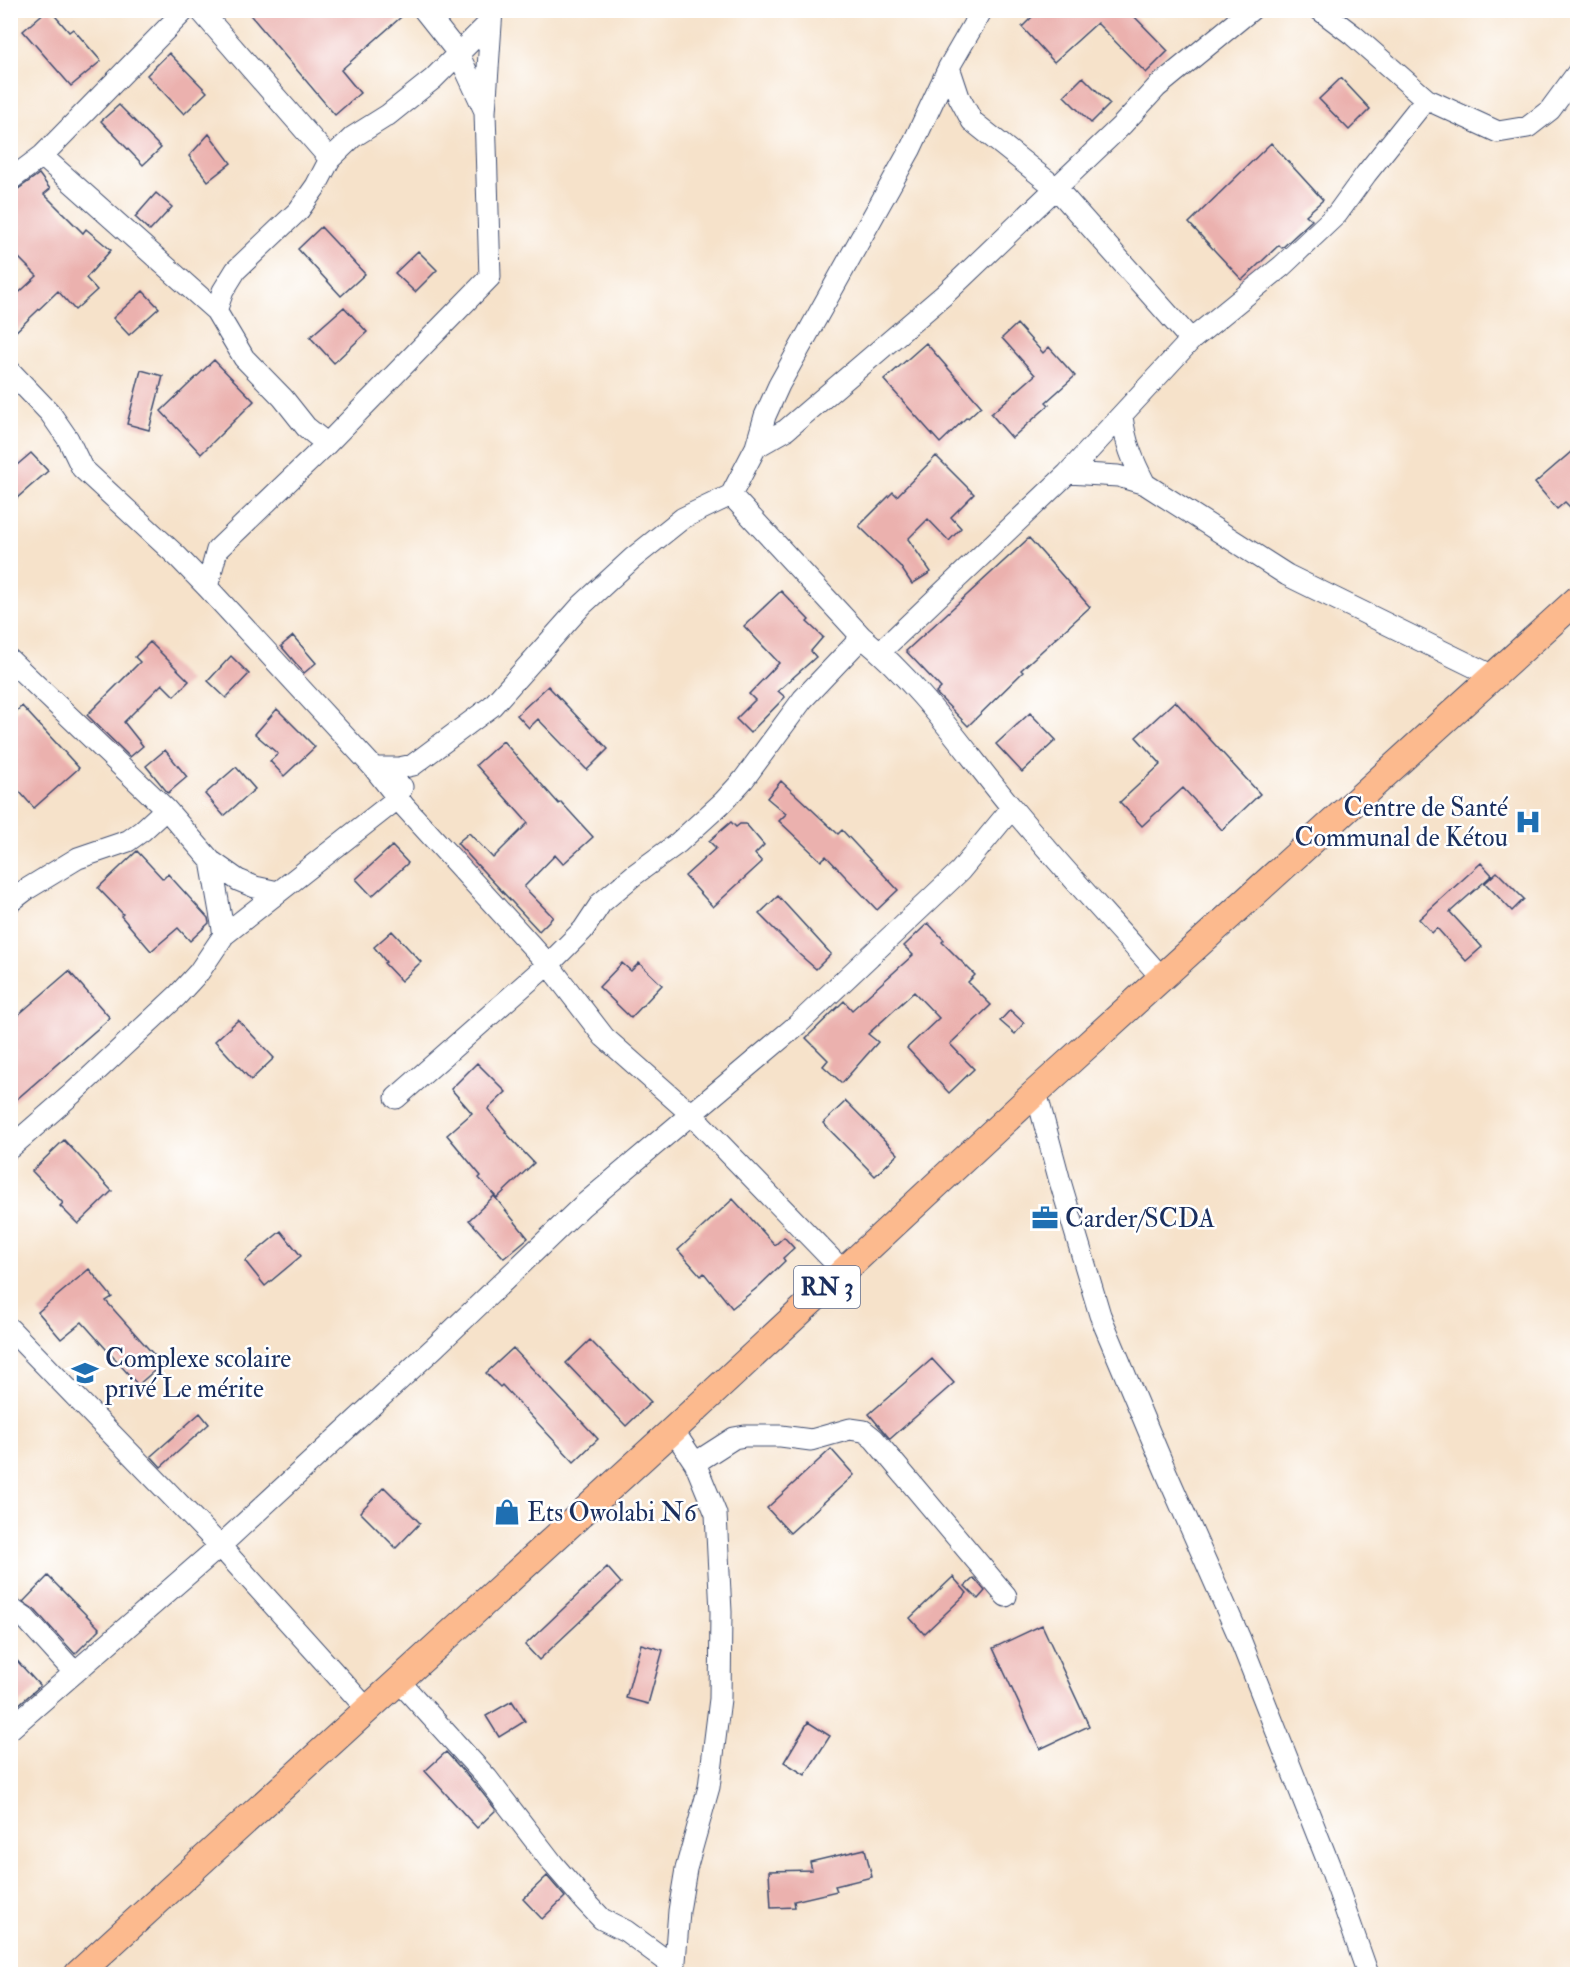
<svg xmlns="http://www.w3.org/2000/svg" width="1588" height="1985" font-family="'IM FELL Double Pica',serif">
  <rect width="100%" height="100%" fill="#fff"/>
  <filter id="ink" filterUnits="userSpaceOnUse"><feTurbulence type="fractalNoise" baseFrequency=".0167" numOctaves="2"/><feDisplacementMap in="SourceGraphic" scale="12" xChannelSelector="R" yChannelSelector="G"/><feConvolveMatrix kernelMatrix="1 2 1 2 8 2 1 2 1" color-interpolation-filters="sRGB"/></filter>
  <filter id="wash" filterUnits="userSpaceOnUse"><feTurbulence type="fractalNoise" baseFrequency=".008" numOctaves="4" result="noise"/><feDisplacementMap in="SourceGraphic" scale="24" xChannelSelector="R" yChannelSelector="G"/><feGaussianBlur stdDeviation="1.35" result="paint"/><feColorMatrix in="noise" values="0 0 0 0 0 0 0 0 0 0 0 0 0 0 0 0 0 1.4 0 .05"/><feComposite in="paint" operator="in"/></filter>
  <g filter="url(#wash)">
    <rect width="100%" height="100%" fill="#f6e2ca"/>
    <g id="blocks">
      <path fill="#ebb1ae" d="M 47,10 L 50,10 L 69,32 L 73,29 L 101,61 L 71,86 L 23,31 Z
        M 246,10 L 409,10 L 341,70 L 360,93 L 335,115 Z
        M 1039,10 L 1128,10 L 1168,51 L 1146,73 L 1097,23 L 1054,62 L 1022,27 Z
        M 169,53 L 207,92 L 184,114 L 147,75 Z
        M 1083,77 L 1110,104 L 1091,123 L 1064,96 Z
        M 1341,78 L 1370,109 L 1349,130 L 1319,99 Z
        M 119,105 L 161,148 L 143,165 L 101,121 Z
        M 209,134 L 231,163 L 208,181 L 189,156 Z
        M 1271,143 L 1323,200 L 1306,215 L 1312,220 L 1282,248 L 1279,245 L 1242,280 L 1189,223 Z
        M 39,174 L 50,189 L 44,194 L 83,233 L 86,229 L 111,250 L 86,278 L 97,290 L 75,310 L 58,291 L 10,337 L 10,301 L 37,276 L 10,249 L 10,195 Z
        M 156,193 L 172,207 L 150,231 L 135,217 Z
        M 321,227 L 365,274 L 341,296 L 298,249 Z
        M 418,251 L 437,270 L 415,292 L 395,273 Z
        M 143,291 L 159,308 L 129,335 L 113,318 Z
        M 344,307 L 367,332 L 334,363 L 310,337 Z
        M 1017,324 L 1043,353 L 1049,347 L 1075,376 L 1046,402 L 1049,405 L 1012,438 L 991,414 L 1035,375 L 1002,338 Z
        M 926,343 L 981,406 L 968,418 L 967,417 L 940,443 L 884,380 Z
        M 214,360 L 254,401 L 201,454 L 161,411 Z
        M 141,370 L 163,376 L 149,430 L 127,424 Z
        M 1578,446 L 1578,515 L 1565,502 L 1557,509 L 1535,483 Z
        M 31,453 L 48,471 L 10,504 L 10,471 Z
        M 936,456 L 974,494 L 951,517 L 961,528 L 949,541 L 928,519 L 908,539 L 931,572 L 912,584 L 900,566 L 859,526 L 893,492 L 897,496 Z
        M 1029,538 L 1090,607 L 1021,670 L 1023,672 L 968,726 L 936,693 L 941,688 L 906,651 Z
        M 781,591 L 809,620 L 807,622 L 823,637 L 811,651 L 816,657 L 778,691 L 785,697 L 750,733 L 736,719 L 755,700 L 749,694 L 779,663 L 744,626 Z
        M 293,636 L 316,663 L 304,673 L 281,646 Z
        M 150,642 L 189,681 L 174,696 L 162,684 L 124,722 L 143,746 L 130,757 L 87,715 L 140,662 L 135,657 Z
        M 231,656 L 249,674 L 226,698 L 208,681 Z
        M 548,686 L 608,749 L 587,770 L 538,719 L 529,728 L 517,715 Z
        M 1175,701 L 1260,794 L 1222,830 L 1183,788 L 1142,826 L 1120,802 L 1161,764 L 1136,737 Z
        M 22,706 L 79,768 L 34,808 L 10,781 L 10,717 Z
        M 277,709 L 315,747 L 284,776 L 270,761 L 278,754 L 255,734 Z
        M 1030,713 L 1056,740 L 1022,772 L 996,744 Z
        M 503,741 L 559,804 L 561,802 L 593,837 L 563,864 L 555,855 L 524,887 L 553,917 L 539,931 L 457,843 L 469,833 L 493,858 L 528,823 L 476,765 Z
        M 165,750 L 187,777 L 168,793 L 146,766 Z
        M 236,767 L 255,789 L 224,816 L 205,794 Z
        M 781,781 L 838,834 L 842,830 L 898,890 L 877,910 L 826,856 L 821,861 L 779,821 L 786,814 L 767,798 Z
        M 731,822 L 736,827 L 740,824 L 746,824 L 764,845 L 755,854 L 762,862 L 713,907 L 685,876 L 716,848 L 709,841 Z
        M 392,846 L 408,863 L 372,896 L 356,879 Z
        M 137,851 L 163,879 L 168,874 L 208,918 L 209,923 L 190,941 L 178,928 L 151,951 L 121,916 L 123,914 L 98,888 Z
        M 1481,863 L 1492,875 L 1450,912 L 1482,947 L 1466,961 L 1437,928 L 1432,933 L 1419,919 Z
        M 1497,872 L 1524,899 L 1512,911 L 1485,883 Z
        M 778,896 L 831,954 L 816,969 L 800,955 L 759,914 Z
        M 928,923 L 944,940 L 942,942 L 975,975 L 968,982 L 991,1005 L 950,1044 L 974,1069 L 949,1093 L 907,1048 L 939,1018 L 914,992 L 868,1034 L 878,1042 L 842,1083 L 823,1066 L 828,1060 L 806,1038 L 844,1001 L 852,1010 L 913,955 L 904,946 Z
        M 392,931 L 421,962 L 401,981 L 384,963 L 386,962 L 374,947 Z
        M 622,963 L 631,971 L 639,963 L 662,985 L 631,1018 L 599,987 Z
        M 69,971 L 110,1018 L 10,1105 L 10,1022 Z
        M 1010,1010 L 1024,1023 L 1015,1034 L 1000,1021 Z
        M 238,1020 L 274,1058 L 251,1080 L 215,1041 Z
        M 477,1063 L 506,1092 L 488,1109 L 506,1131 L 505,1132 L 534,1163 L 497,1198 L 479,1178 L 481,1176 L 447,1135 L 472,1113 L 451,1089 Z
        M 846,1101 L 898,1154 L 875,1176 L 823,1123 Z
        M 64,1140 L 112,1191 L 78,1224 L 60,1206 L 63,1203 L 32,1171 Z
        M 494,1196 L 528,1238 L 504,1258 L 469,1220 Z
        M 733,1199 L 775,1245 L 784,1237 L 794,1248 L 783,1258 L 785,1261 L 758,1287 L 732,1308 L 704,1273 L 701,1276 L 678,1250 Z
        M 281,1231 L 301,1256 L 265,1286 L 245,1261 Z
        M 89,1269 L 112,1297 L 106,1301 L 162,1364 L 138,1385 L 82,1322 L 61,1339 L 38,1312 Z
        M 590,1340 L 651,1402 L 626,1426 L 566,1363 Z
        M 513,1348 L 598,1439 L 574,1462 L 502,1385 L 500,1387 L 486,1373 Z
        M 932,1359 L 954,1383 L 890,1439 L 869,1414 Z
        M 200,1413 L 209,1424 L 161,1467 L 151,1456 Z
        M 831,1449 L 854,1475 L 790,1533 L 767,1508 Z
        M 384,1487 L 420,1523 L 396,1548 L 360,1512 Z
        M 607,1567 L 621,1583 L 539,1660 L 525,1645 Z
        M 48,1576 L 100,1629 L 75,1654 L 35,1610 L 23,1602 Z
        M 953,1577 L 967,1593 L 924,1634 L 910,1618 Z
        M 974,1578 L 985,1591 L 978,1599 L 965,1586 Z
        M 1042,1625 L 1089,1726 L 1040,1749 L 993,1648 Z
        M 641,1644 L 663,1650 L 648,1704 L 626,1698 Z
        M 10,1653 L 40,1686 L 10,1712 Z
        M 512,1701 L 525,1721 L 499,1737 L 486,1716 Z
        M 808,1722 L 830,1736 L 805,1775 L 784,1762 Z
        M 446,1752 L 477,1786 L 496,1810 L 477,1828 L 425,1771 Z
        M 865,1849 L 872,1877 L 835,1886 L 837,1891 L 794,1901 L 795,1907 L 771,1908 L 769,1871 L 812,1870 L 810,1862 Z
        M 547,1876 L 565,1897 L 542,1919 L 523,1899 Z"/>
    </g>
  </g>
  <g filter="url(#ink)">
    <use href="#blocks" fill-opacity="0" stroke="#3c4a6e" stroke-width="1.5"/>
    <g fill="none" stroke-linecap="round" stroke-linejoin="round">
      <g stroke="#3c4a6e" stroke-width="23">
        <path id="minor" d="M 200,10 L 330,159
          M 424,10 L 458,53 L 484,109
          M 1320,10 L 1353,35 L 1426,99 L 1498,132 L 1528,127 L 1550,110 L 1578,72
          M 949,67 L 959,97 L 972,121 L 1056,188 L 1191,340
          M 42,156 L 216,311 L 244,358 L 283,398 L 306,427 L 327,444
          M 10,180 L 42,156 L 185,10
          M 216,311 L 223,291 L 236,270 L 299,210 L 316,186 L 330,159 L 353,137 L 388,115 L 433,79 L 491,21
          M 10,371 L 50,413 L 68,439 L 82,468 L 178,557 L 207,587 L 374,768 L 404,806 L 548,964 L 604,1037 L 691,1114 L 844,1272
          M 1122,416 C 1125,442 1133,461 1145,484
          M 756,447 L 786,430 L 944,295 L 1122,125 L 1157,87 L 1251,10
          M 1068,473 L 1118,476 L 1145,484 L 1287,575 L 1493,676
          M 731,495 L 862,637 C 921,685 964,750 1012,808 C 1060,866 1112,921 1162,978
          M 207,587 L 217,550 L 327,444 L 490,277 L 485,112 L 492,10
          M 880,652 L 1068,473 L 1191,340 L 1282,266 L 1337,214 L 1366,174 L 1426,99
          M 10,660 L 166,809 L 211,861 L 238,880 L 255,887 L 278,892
          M 374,768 L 399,768 L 413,765 L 492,706 L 582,605 L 633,558 L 683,518 L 731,495 L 756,447 L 765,416 L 779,385 L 910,150 L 949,67 L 982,10
          M 211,861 L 224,935
          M 10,902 L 27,889 L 78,858 L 128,841 L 142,831 L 166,809
          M 1036,1092 L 1059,1178 L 1100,1315 L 1166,1472 L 1240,1639 L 1332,1872 L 1368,1974
          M 396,1098 L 556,957 L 583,930 L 601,903 L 634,875 L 678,843 L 723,802 L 744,779 L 803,699 L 862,637
          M 10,1148 L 73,1093 L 177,996 L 199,972 L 224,935 L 397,799 L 402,787
          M 10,1329 L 220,1546 L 367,1709
          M 673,1430 L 695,1463 L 716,1514 L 721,1612 L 720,1699 L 709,1787 L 686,1869 L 679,1911 L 674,1974
          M 695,1463 L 734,1438 L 745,1436 L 781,1436 L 811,1440 L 850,1429 L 864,1431 L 874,1439 L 1006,1596
          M 10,1608 L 26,1619 L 74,1672
          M 398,1680 L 487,1778 L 553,1864 L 585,1901 L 602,1919 L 626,1931 L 675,1967
          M 10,1729 L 220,1546 L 435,1347 L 582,1206 L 797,1025 L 960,871 L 1012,808"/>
      </g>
      <g stroke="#3c4a6e" stroke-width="29">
        <path id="major" d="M 78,1974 L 673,1430 L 1036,1092 L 1578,599"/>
      </g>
      <use href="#minor" stroke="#fff" stroke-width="21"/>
      <use href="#major" stroke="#fcba8e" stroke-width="27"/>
    </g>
  </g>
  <defs>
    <g id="hospital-bare" transform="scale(2.07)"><path d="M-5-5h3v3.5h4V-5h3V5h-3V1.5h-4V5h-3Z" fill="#1f6fb2" stroke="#fff" stroke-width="2.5" paint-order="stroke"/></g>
    <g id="office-bare" transform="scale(2.07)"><path d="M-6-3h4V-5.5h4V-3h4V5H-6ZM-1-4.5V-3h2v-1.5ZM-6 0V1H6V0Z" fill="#1f6fb2" stroke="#fff" stroke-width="2.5" paint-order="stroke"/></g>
    <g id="school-bare" transform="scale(2.07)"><path d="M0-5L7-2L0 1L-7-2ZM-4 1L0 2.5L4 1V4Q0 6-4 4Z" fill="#1f6fb2" stroke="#fff" stroke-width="2.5" paint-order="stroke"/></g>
    <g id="shop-bare" transform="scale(2.07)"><path d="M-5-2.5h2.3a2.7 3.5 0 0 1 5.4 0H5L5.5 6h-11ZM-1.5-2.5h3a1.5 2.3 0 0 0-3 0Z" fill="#1f6fb2" stroke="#fff" stroke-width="2.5" paint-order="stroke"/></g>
  </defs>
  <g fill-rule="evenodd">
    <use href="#hospital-bare" x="1528" y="822"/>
    <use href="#office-bare" x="1045" y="1218"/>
    <use href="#school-bare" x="85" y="1373"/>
    <use href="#shop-bare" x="507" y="1512"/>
  </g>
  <g text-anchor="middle" stroke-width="5" stroke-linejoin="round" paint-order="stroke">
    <rect fill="#fff" stroke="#5f6d8e" stroke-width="1.5" x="794" y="1266" width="66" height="42" rx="4.5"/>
    <g font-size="24" font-weight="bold" fill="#1b2f5e">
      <text x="827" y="1295">RN 3</text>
    </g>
    <g font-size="26" fill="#1b2f5e" stroke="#fff" text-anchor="start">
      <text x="1508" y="816" text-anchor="end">Centre de Santé<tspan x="1508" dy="30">Communal de Kétou</tspan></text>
      <text x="1065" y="1227">Carder/SCDA</text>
      <text x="105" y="1367">Complexe scolaire<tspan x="105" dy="30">privé Le mérite</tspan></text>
      <text x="527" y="1521">Ets Owolabi N6</text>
    </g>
  </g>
  <rect width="1588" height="1985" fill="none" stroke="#fff" stroke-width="36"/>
</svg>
